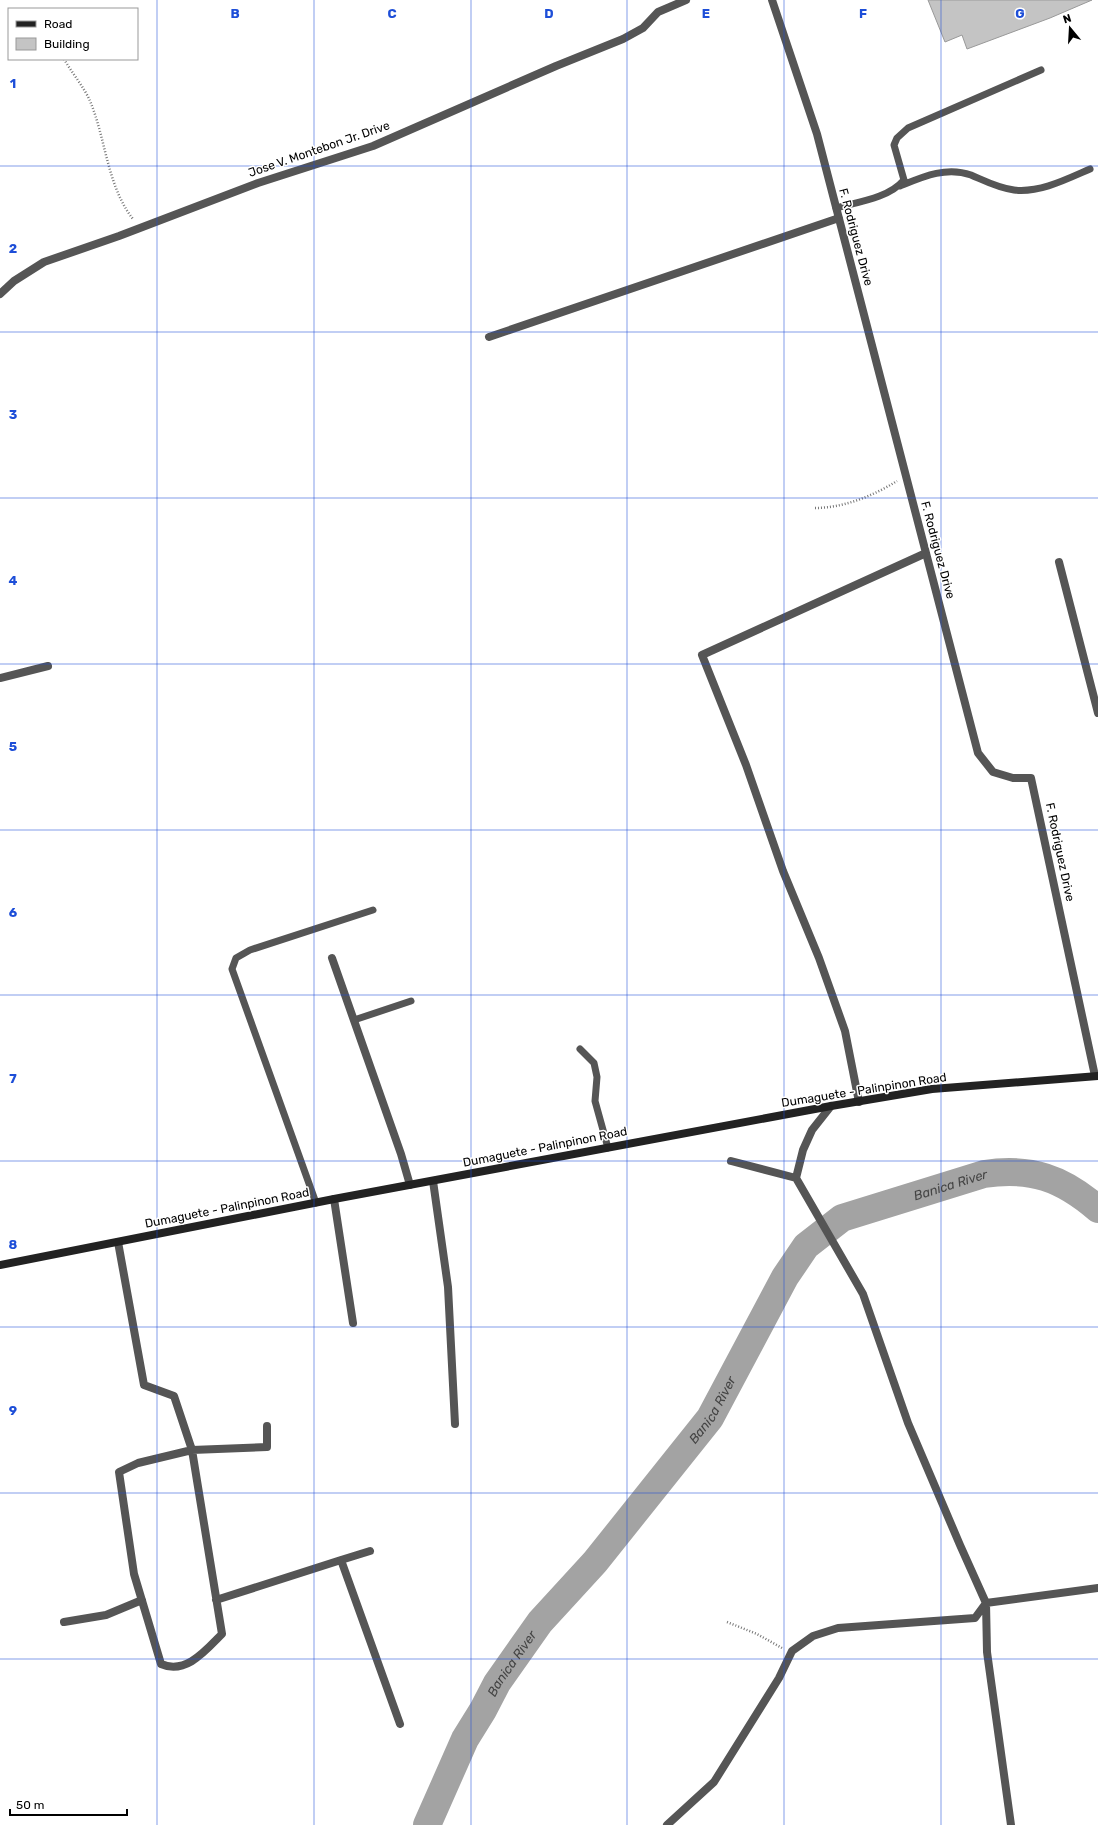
<svg xmlns="http://www.w3.org/2000/svg" width="1098" height="1825" font-family="Rubik,sans-serif">
  <rect width="100%" height="100%" fill="#fff"/>
  <g fill="none" stroke-linecap="round" stroke-linejoin="round">
    <path stroke="#a3a3a3" stroke-width="28" id="s1" d="M 427,1825 L 465,1739 L 483,1710 L 497,1683 L 540,1622 L 595,1562 L 710,1418 L 785,1277 L 806,1246 L 842,1218 L 984,1174 C 1031,1167 1062,1178 1098,1209"/>
  </g>
  <path fill="#c4c4c4" stroke="#999" d="M 928,0 L 1092,0 L 1050,18 L 967,49 L 962,35 L 945,42 Z"/>
  <g fill="none" stroke-linecap="round" stroke-linejoin="round">
    <path stroke="#777" stroke-width="2.5" stroke-dasharray="1 2" stroke-linecap="butt" d="M 64,59 C 72,73 84,87 90,101 C 106,139 107,186 133,219
      M 815,508 C 843,508 873,496 897,481
      M 727,1622 L 757,1634 L 782,1648"/>
    <path stroke="#555" stroke-width="7" d="M 900,186 C 922,177 946,166 971,175 C 985,181 998,188 1014,190 C 1040,193 1067,179 1090,169
      M 836,208 C 858,202 889,198 904,180 L 894,145 L 897,138 L 908,128 L 1041,70
      M 354,1020 L 411,1001
      M 580,1049 L 594,1063 L 597,1077 L 595,1101 L 608,1148
      M 316,1203 L 232,969 L 236,958 L 250,950 L 373,910"/>
    <path stroke="#555" stroke-width="8" d="M 772,0 L 817,134 L 978,753 L 993,772 L 1013,778 L 1031,778 L 1095,1076
      M 0,294 L 14,281 L 44,262 L 119,236 L 258,183 L 373,146 L 556,66 L 623,39 L 643,28 L 658,12 L 686,0
      M 489,337 L 839,218
      M 1059,562 L 1098,713
      M 0,678 L 48,666
      M 332,958 L 401,1154 L 410,1185
      M 859,1102 L 845,1031 L 819,958 L 783,871 L 746,765 L 702,655 L 926,553
      M 731,1161 L 796,1178 L 863,1294 L 908,1423 L 960,1545 L 986,1603 L 987,1652 L 1011,1825
      M 796,1178 L 803,1150 L 812,1130 L 831,1106
      M 433,1181 L 448,1287 L 455,1424
      M 334,1199 L 353,1323
      M 118,1242 L 144,1385 L 174,1396 L 192,1450 L 222,1634 C 206,1650 186,1675 161,1664 L 134,1574 L 119,1472 L 138,1463 L 192,1450 L 267,1447 L 267,1426
      M 341,1560 L 370,1551
      M 216,1600 L 341,1560 L 400,1724
      M 64,1622 L 106,1615 L 142,1600
      M 667,1825 L 714,1782 L 779,1678 L 792,1651 L 813,1636 L 838,1628 L 975,1618 L 986,1603 L 1098,1588"/>
    <path stroke="#222" stroke-width="8" d="M 0,1265 L 334,1199 L 831,1106 L 932,1089 L 1098,1076"/>
  </g>
  <path fill="none" stroke="#1d4ed8" stroke-width="1" stroke-opacity="0.55" d="M 157,0 L 157,1825M 314,0 L 314,1825M 471,0 L 471,1825M 627,0 L 627,1825M 784,0 L 784,1825M 941,0 L 941,1825M 0,166 L 1098,166M 0,332 L 1098,332M 0,498 L 1098,498M 0,664 L 1098,664M 0,830 L 1098,830M 0,995 L 1098,995M 0,1161 L 1098,1161M 0,1327 L 1098,1327M 0,1493 L 1098,1493M 0,1659 L 1098,1659"/>
  <g text-anchor="middle" stroke-width="3" stroke-linejoin="round" paint-order="stroke">
    <g font-size="12" fill="#000" stroke="#fff">
      <text transform="translate(319 149) rotate(-19)" y="4">Jose V. Montebon Jr. Drive</text>
      <text transform="translate(856 237) rotate(75)" y="4">F. Rodriguez Drive</text>
      <text transform="translate(938 550) rotate(75)" y="4">F. Rodriguez Drive</text>
      <text transform="translate(1060 852) rotate(78)" y="4">F. Rodriguez Drive</text>
      <text transform="translate(864 1090) rotate(-9)" y="4">Dumaguete - Palinpinon Road</text>
      <text transform="translate(545 1147) rotate(-11)" y="4">Dumaguete - Palinpinon Road</text>
      <text transform="translate(227 1208) rotate(-11)" y="4">Dumaguete - Palinpinon Road</text>
    </g>
    <g font-size="13" font-style="italic" fill="#444" stroke="#fff">
      <text dy="5" stroke="none"><textPath href="#s1" startOffset="855">Banica River</textPath></text>
      <text dy="5" stroke="none"><textPath href="#s1" startOffset="507">Banica River</textPath></text>
      <text dy="5" stroke="none"><textPath href="#s1" startOffset="183">Banica River</textPath></text>
    </g>
  </g>
  <g font-size="13" text-anchor="middle" font-weight="bold" fill="#1d4ed8" stroke="#fff" stroke-width="3" stroke-linejoin="round" paint-order="stroke">
    <text x="235" y="18">B</text>
    <text x="392" y="18">C</text>
    <text x="549" y="18">D</text>
    <text x="706" y="18">E</text>
    <text x="863" y="18">F</text>
    <text x="1020" y="18">G</text>
    <text x="13" y="88">1</text>
    <text x="13" y="253">2</text>
    <text x="13" y="419">3</text>
    <text x="13" y="585">4</text>
    <text x="13" y="751">5</text>
    <text x="13" y="917">6</text>
    <text x="13" y="1083">7</text>
    <text x="13" y="1249">8</text>
    <text x="13" y="1415">9</text>
  </g>
  <rect x="8" y="8" width="130" height="52" fill="#ffffff" stroke="#999999"/>
  <rect x="16" y="21" width="20" height="6" fill="#222222" stroke="#999999"/>
  <text x="44" y="28" font-size="12" fill="#000000">Road</text>
  <rect x="16" y="38" width="20" height="12" fill="#c4c4c4" stroke="#999999"/>
  <text x="44" y="48" font-size="12" fill="#000000">Building</text>
  <g transform="translate(1070 28) rotate(342)" stroke="#ffffff" stroke-width="3" paint-order="stroke">
  <path d="M0-3L7 15L0 10L-7 15Z" fill="#000000"/>
  <text y="-6" font-size="11" font-weight="bold" text-anchor="middle" fill="#000000">N</text>
  </g>
  <path d="M10 1809v6h117v-6" fill="none" stroke="#000000" stroke-width="2"/>
  <text x="16" y="1809" font-size="12" fill="#000000" stroke="#ffffff" stroke-width="3" paint-order="stroke">50 m</text>
</svg>
